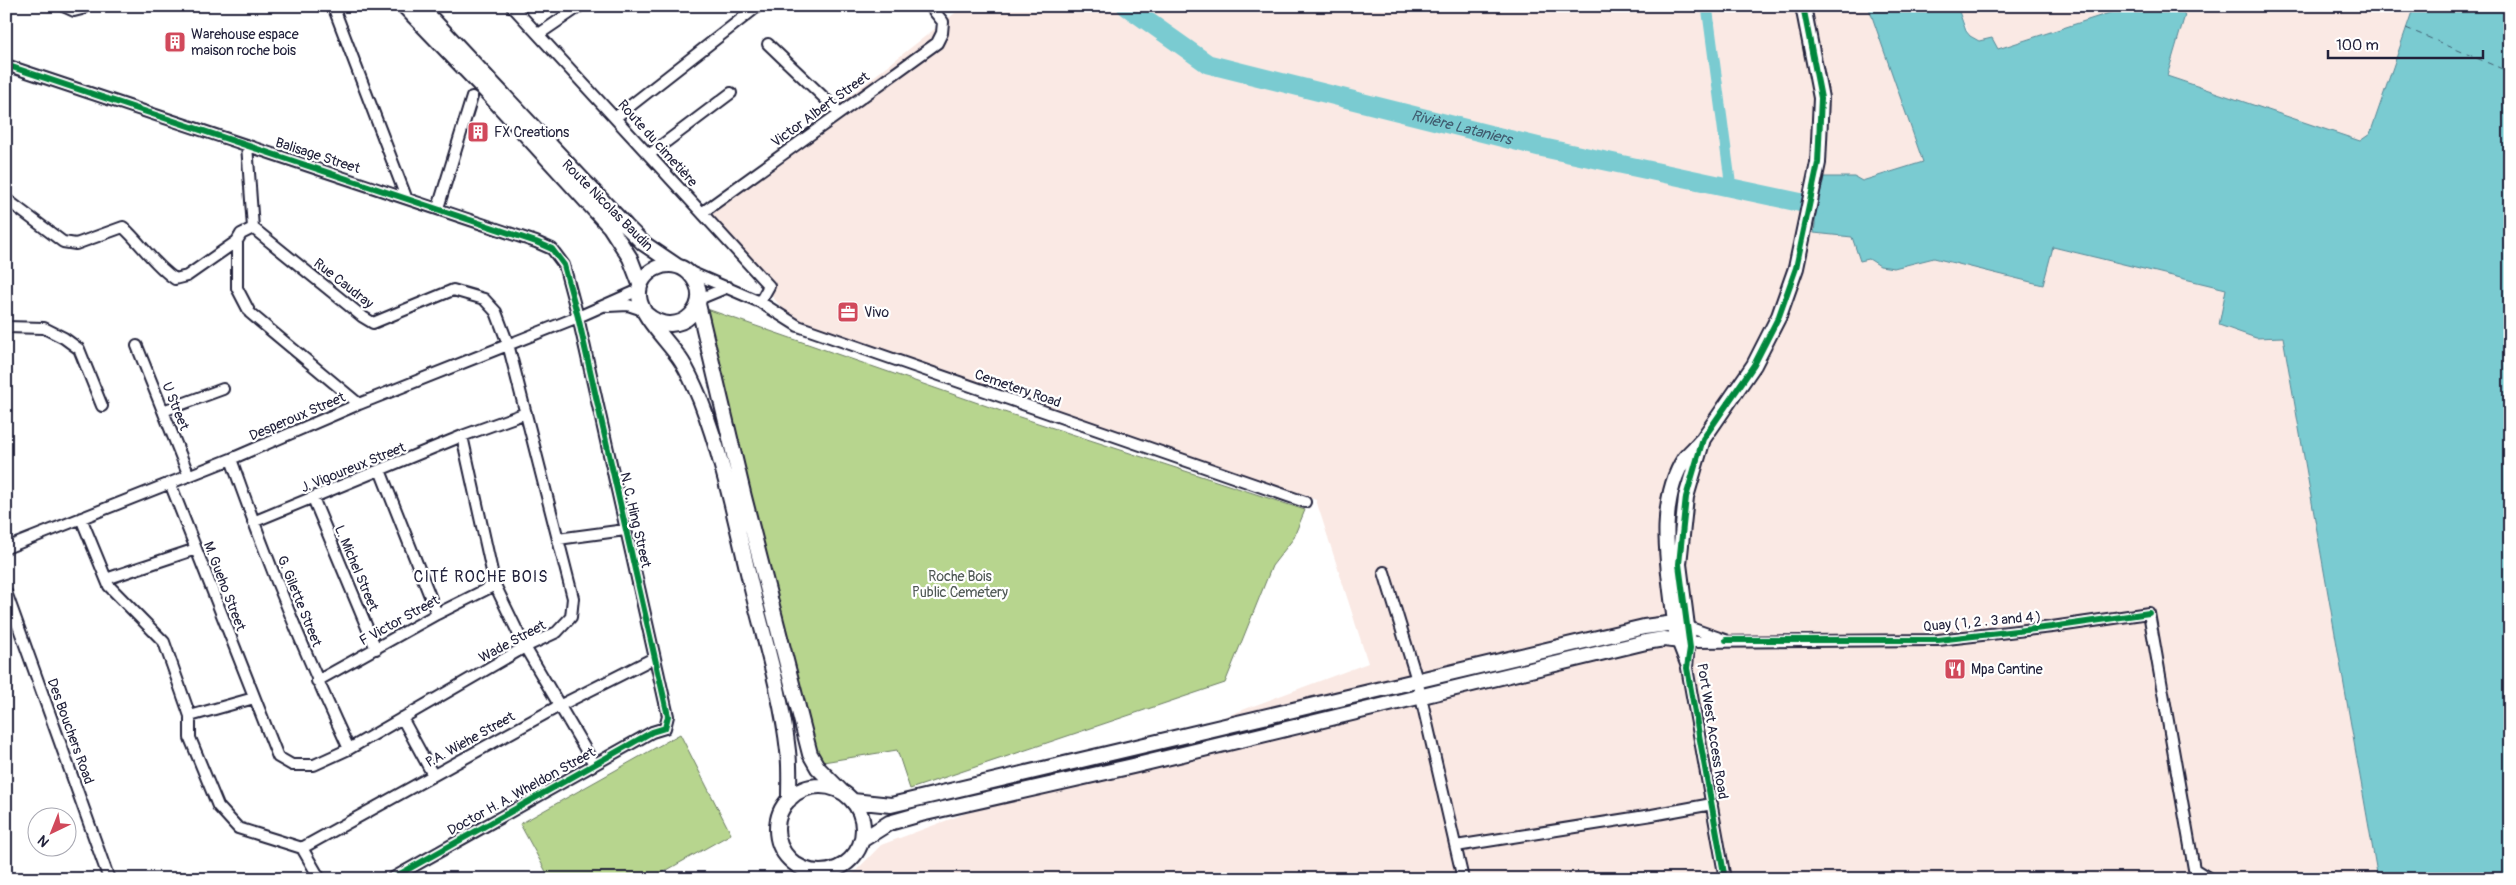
<svg xmlns="http://www.w3.org/2000/svg" width="2516" height="885" font-family="Pangolin,sans-serif">
  <rect width="100%" height="100%" fill="#fff"/>
  <filter id="ink" filterUnits="userSpaceOnUse"><feTurbulence type="fractalNoise" baseFrequency=".02" numOctaves="2"/><feDisplacementMap in="SourceGraphic" scale="10" xChannelSelector="R" yChannelSelector="G"/><feConvolveMatrix kernelMatrix="1 2 1 2 8 2 1 2 1" color-interpolation-filters="sRGB"/></filter>
  <g filter="url(#ink)">
    <path fill="#fae9e4" d="M 964,6 L 1873,6 L 1869,8 L 1923,162 L 1861,181 L 1824,177 L 1817,206 L 1815,233 L 1852,237 L 1860,260 L 1869,259 L 1880,266 L 1894,268 L 1934,258 L 2043,285 L 2052,247 L 2226,289 L 2246,334 L 2256,338 L 2283,337 L 2378,879 L 848,879 L 881,845 L 1368,663 L 1316,500 L 802,331 L 700,213 Z
      M 1957,6 L 2131,6 L 1998,49 L 1970,36 Z
      M 2178,6 L 2414,6 L 2370,134 L 2360,141 L 2167,76 L 2185,15 Z"/>
    <path fill="#b7d58e" stroke="#6c7c64" d="M 704,308 L 1004,412 L 1305,510 L 1293,539 L 1272,566 L 1225,683 L 910,789 L 897,750 L 817,763 L 794,688 Z
      M 680,734 L 731,834 L 651,879 L 550,879 L 520,824 Z"/>
    <path fill="#7acbd1" stroke="#578795" d="M 1873,6 L 1957,6 L 1966,31 L 1970,36 L 1979,41 L 1992,38 L 1998,49 L 2131,6 L 2178,6 L 2185,15 L 2167,76 L 2360,141 L 2370,134 L 2414,6 L 2510,6 L 2510,879 L 2378,879 L 2283,337 L 2256,338 L 2219,325 L 2226,289 L 2053,247 L 2043,285 L 1934,258 L 1894,268 L 1880,266 L 1869,259 L 1860,261 L 1852,237 L 1814,233 L 1817,206 L 1824,177 L 1855,177 L 1862,181 L 1923,162 L 1869,8 Z"/>
    <g fill="none" stroke-linecap="round" stroke-linejoin="round">
      <path stroke="#7acbd1" stroke-width="11" d="M 1707,6 L 1731,188"/>
      <path stroke="#7acbd1" stroke-width="19" id="s1" d="M 1126,6 L 1208,64 L 1540,147 L 1817,206"/>
      <path stroke="#415d70" stroke-width="1" stroke-dasharray="6 5" stroke-linecap="butt" d="M 2406,28 L 2507,71 L 2510,86"/>
      <g stroke="#22223b" stroke-width="14">
        <path id="street" d="M 63,6 L 74,11 L 82,9 L 84,6
          M 333,6 L 406,197
          M 512,6 L 769,286 L 760,302
          M 539,34 L 580,6
          M 768,44 L 839,112
          M 6,65 L 536,242 L 552,249 L 564,265 L 578,317 L 668,716 L 665,728 L 652,732 L 391,879
          M 616,117 L 758,6
          M 650,154 L 731,93
          M 6,199 L 63,242 L 76,244 L 123,227 C 141,243 154,265 175,279 L 187,276 L 237,241
          M 438,208 L 472,97
          M 703,212 L 937,43 L 942,33 L 943,22 L 930,6
          M 253,228 L 241,234 L 237,241 L 237,288 L 250,313 L 359,404
          M 688,271 L 760,302 L 798,326 L 1305,502
          M 699,299 L 728,287
          M 608,306 L 628,305 L 643,310
          M 6,327 L 44,328 L 64,338 L 79,349 L 102,406
          M 137,346 L 189,476
          M 163,411 L 223,389
          M 462,436 L 495,585 L 525,647 L 594,764
          M 231,459 C 266,558 305,655 349,749
          M 380,470 L 437,614
          M 170,483 L 278,757 L 292,765 L 314,765 L 349,749 L 525,647 L 557,632 L 571,617 L 573,598 L 508,344 L 496,312 L 484,299 L 453,290 L 373,323 L 363,317 L 253,228 L 247,145
          M 313,498 L 376,649
          M 81,518 L 109,586 L 164,642 L 190,716 L 190,738 L 218,806 L 238,828 L 302,848 L 320,879
          M 253,522 L 462,436 L 526,413
          M 558,539 L 625,530
          M 6,548 L 231,459 L 359,404 L 578,317 L 639,290
          M 1384,572 L 1417,680 L 1463,879
          M 106,579 L 196,549
          M 6,592 L 109,879
          M 1688,627 L 1725,640
          M 1677,641 L 1687,667
          M 317,681 L 437,614 L 495,585
          M 190,716 L 254,698
          M 402,718 L 433,775
          M 1456,846 L 1652,815 L 1712,804
          M 302,848 L 559,706 L 654,658
          M 1725,879 L 1687,668 L 1689,642 L 1938,640 L 2052,627 L 2149,613 L 2194,869 L 2210,879"/>
      </g>
      <g stroke="#22223b" stroke-width="18">
        <path id="secondary" d="M 404,6 L 482,87 L 610,227 L 630,258 L 640,284
          M 420,6 L 626,226 L 643,243 L 677,266
          M 698,304 L 744,497 L 810,754 L 818,768 L 842,792
          M 646,314 C 679,343 718,302 689,273 C 671,255 637,270 639,296 C 640,316 671,344 682,362 C 689,373 695,387 700,399 C 723,458 736,523 751,585 C 764,639 782,695 788,751 C 790,767 789,783 789,800
          M 1676,632 C 1671,579 1653,507 1685,458 C 1690,452 1696,447 1701,441
          M777 829a43 43 0 1 1 86 0a43 43 0 1 1-86 0Z
          M 853,801 L 891,805 L 1644,627 L 1675,623 L 1688,627
          M 862,840 L 889,823 L 921,814 L 1133,766 L 1646,642 L 1664,639 L 1689,642 L 1679,564 L 1686,497 L 1703,439 L 1754,365 L 1779,316 L 1796,268 L 1818,163 L 1821,98 L 1803,6"/>
      </g>
      <use href="#street" stroke="#fff" stroke-width="10"/>
      <use href="#secondary" stroke="#fff" stroke-width="14"/>
      <g stroke="#fff" stroke-width="9">
        <path id="cycleway" d="M 6,65 L 536,242 L 552,249 L 564,265 L 578,317 L 668,716 L 665,728 L 652,732 L 391,879
          M 1726,640 L 1938,640 L 2052,627 L 2149,613
          M 1725,879 L 1687,668 L 1690,648 L 1679,564 L 1686,497 L 1703,439 L 1754,365 L 1779,316 L 1796,268 L 1818,163 L 1821,98 L 1803,6"/>
      </g>
      <use href="#cycleway" stroke="#00873e" stroke-width="6"/>
    </g>
  </g>
  <defs>
    <g id="building-square" transform="scale(1.125)"><rect x="-9" y="-9" width="18" height="18" rx="4" fill="#d1495b" stroke="#fff"/><path d="M-4-6H4V6H1V3H-1V6H-4ZM-2.5-4.3h1.7v1.8h-1.7ZM.8-4.3h1.7v1.8H.8ZM-2.5-1h1.7V.8h-1.7ZM.8-1h1.7V.8H.8Z" fill="#fff"/></g>
    <g id="office-square" transform="scale(1.125)"><rect x="-9" y="-9" width="18" height="18" rx="4" fill="#d1495b" stroke="#fff"/><path d="M-6-3h4V-5.5h4V-3h4V5H-6ZM-1-4.5V-3h2v-1.5ZM-6 0V1H6V0Z" fill="#fff"/></g>
    <g id="restaurant-square" transform="scale(1.125)"><rect x="-9" y="-9" width="18" height="18" rx="4" fill="#d1495b" stroke="#fff"/><path d="M-5-6h1v4h1v-4h1v4h1v-4h1v5L-1.5 .5V6h-2V.5L-5-1ZM5-6V6H3V1.5H1.5Q1.5-4 5-6Z" fill="#fff"/></g>
  </defs>
  <g fill-rule="evenodd">
    <use href="#building-square" x="175" y="42"/>
    <use href="#building-square" x="478" y="132"/>
    <use href="#office-square" x="848" y="312"/>
    <use href="#restaurant-square" x="1955" y="669"/>
  </g>
  <g text-anchor="middle" stroke-width="4.5" stroke-linejoin="round" paint-order="stroke">
    <g font-size="14" fill="#22223b" stroke="#fff" text-anchor="start">
      <text x="191" y="39">Warehouse espace<tspan x="191" dy="16">maison roche bois</tspan></text>
      <text x="494" y="137">FX Creations</text>
      <text x="864" y="317">Vivo</text>
      <text x="1971" y="674">Mpa Cantine</text>
    </g>
    <g font-size="14" fill="#22223b" stroke="#fff">
      <text transform="translate(820 109) rotate(-36)" y="5">Victor Albert Street</text>
      <text transform="translate(658 143) rotate(48)" y="5">Route du cimetière</text>
      <text transform="translate(318 155) rotate(18)" y="5">Balisage Street</text>
      <text transform="translate(608 205) rotate(45)" y="5">Route Nicolas Baudin</text>
      <text transform="translate(344 283) rotate(38)" y="5">Rue Caudray</text>
      <text transform="translate(1018 388) rotate(19)" y="5">Cemetery Road</text>
      <text transform="translate(176 406) rotate(68)" y="5">U Street</text>
      <text transform="translate(297 416) rotate(-23)" y="5">Desperoux Street</text>
      <text transform="translate(353 467) rotate(-22)" y="5">J. Vigoureux Street</text>
      <text transform="translate(636 520) rotate(77)" y="5">N. C. Hing Street</text>
      <text transform="translate(357 568) rotate(67)" y="5">L. Michel Street</text>
      <text transform="translate(225 586) rotate(69)" y="5">M. Gueho Street</text>
      <text transform="translate(300 601) rotate(68)" y="5">G. Gilette Street</text>
      <text transform="translate(399 620) rotate(-29)" y="5">F Victor Street</text>
      <text transform="translate(1982 621) rotate(-5)" y="5">Quay ( 1, 2 . 3 and 4 )</text>
      <text transform="translate(512 641) rotate(-28)" y="5">Wade Street</text>
      <text transform="translate(71 731) rotate(70)" y="5">Des Bouchers Road</text>
      <text transform="translate(1713 731) rotate(81)" y="5">Port West Access Road</text>
      <text transform="translate(470 739) rotate(-29)" y="5">P.A. Wiehe Street</text>
      <text transform="translate(521 791) rotate(-29)" y="5">Doctor H. A. Wheldon Street</text>
    </g>
    <g font-size="14" fill="#4f5854" stroke="#fff">
      <text x="960" y="581">Roche Bois<tspan x="960" dy="16">Public Cemetery</tspan></text>
    </g>
    <g font-size="15" font-style="italic" fill="#415d70" stroke="#fff">
      <text dy="5" stroke="none"><textPath href="#s1" startOffset="362">Rivière Lataniers</textPath></text>
    </g>
    <g font-size="16" letter-spacing="1" fill="#22223b" stroke="#fff">
      <text x="481" y="582">CITÉ ROCHE BOIS</text>
    </g>
  </g>
  <rect width="2516" height="885" fill="none" stroke="#fff" stroke-width="25"/>
  <rect x="12" y="12" width="2491" height="860" fill="none" stroke="#22223b" stroke-width="2" filter="url(#ink)"/>
  <g transform="translate(52 832) rotate(223)"><circle r="24" fill="#ffffff" stroke="#a7a7b1"/>
  <path d="M0-4L9 19L0 12L-9 19Z" fill="#d1495b"/>
  <text y="-8" font-size="14" font-weight="bold" text-anchor="middle" fill="#22223b">N</text>
  </g>
  <path d="M2328 50v8h155v-8" fill="none" stroke="#22223b" stroke-width="2.5"/>
  <text x="2336" y="50" font-size="15" fill="#22223b" stroke="#ffffff" stroke-width="4" paint-order="stroke">100 m</text>
</svg>
